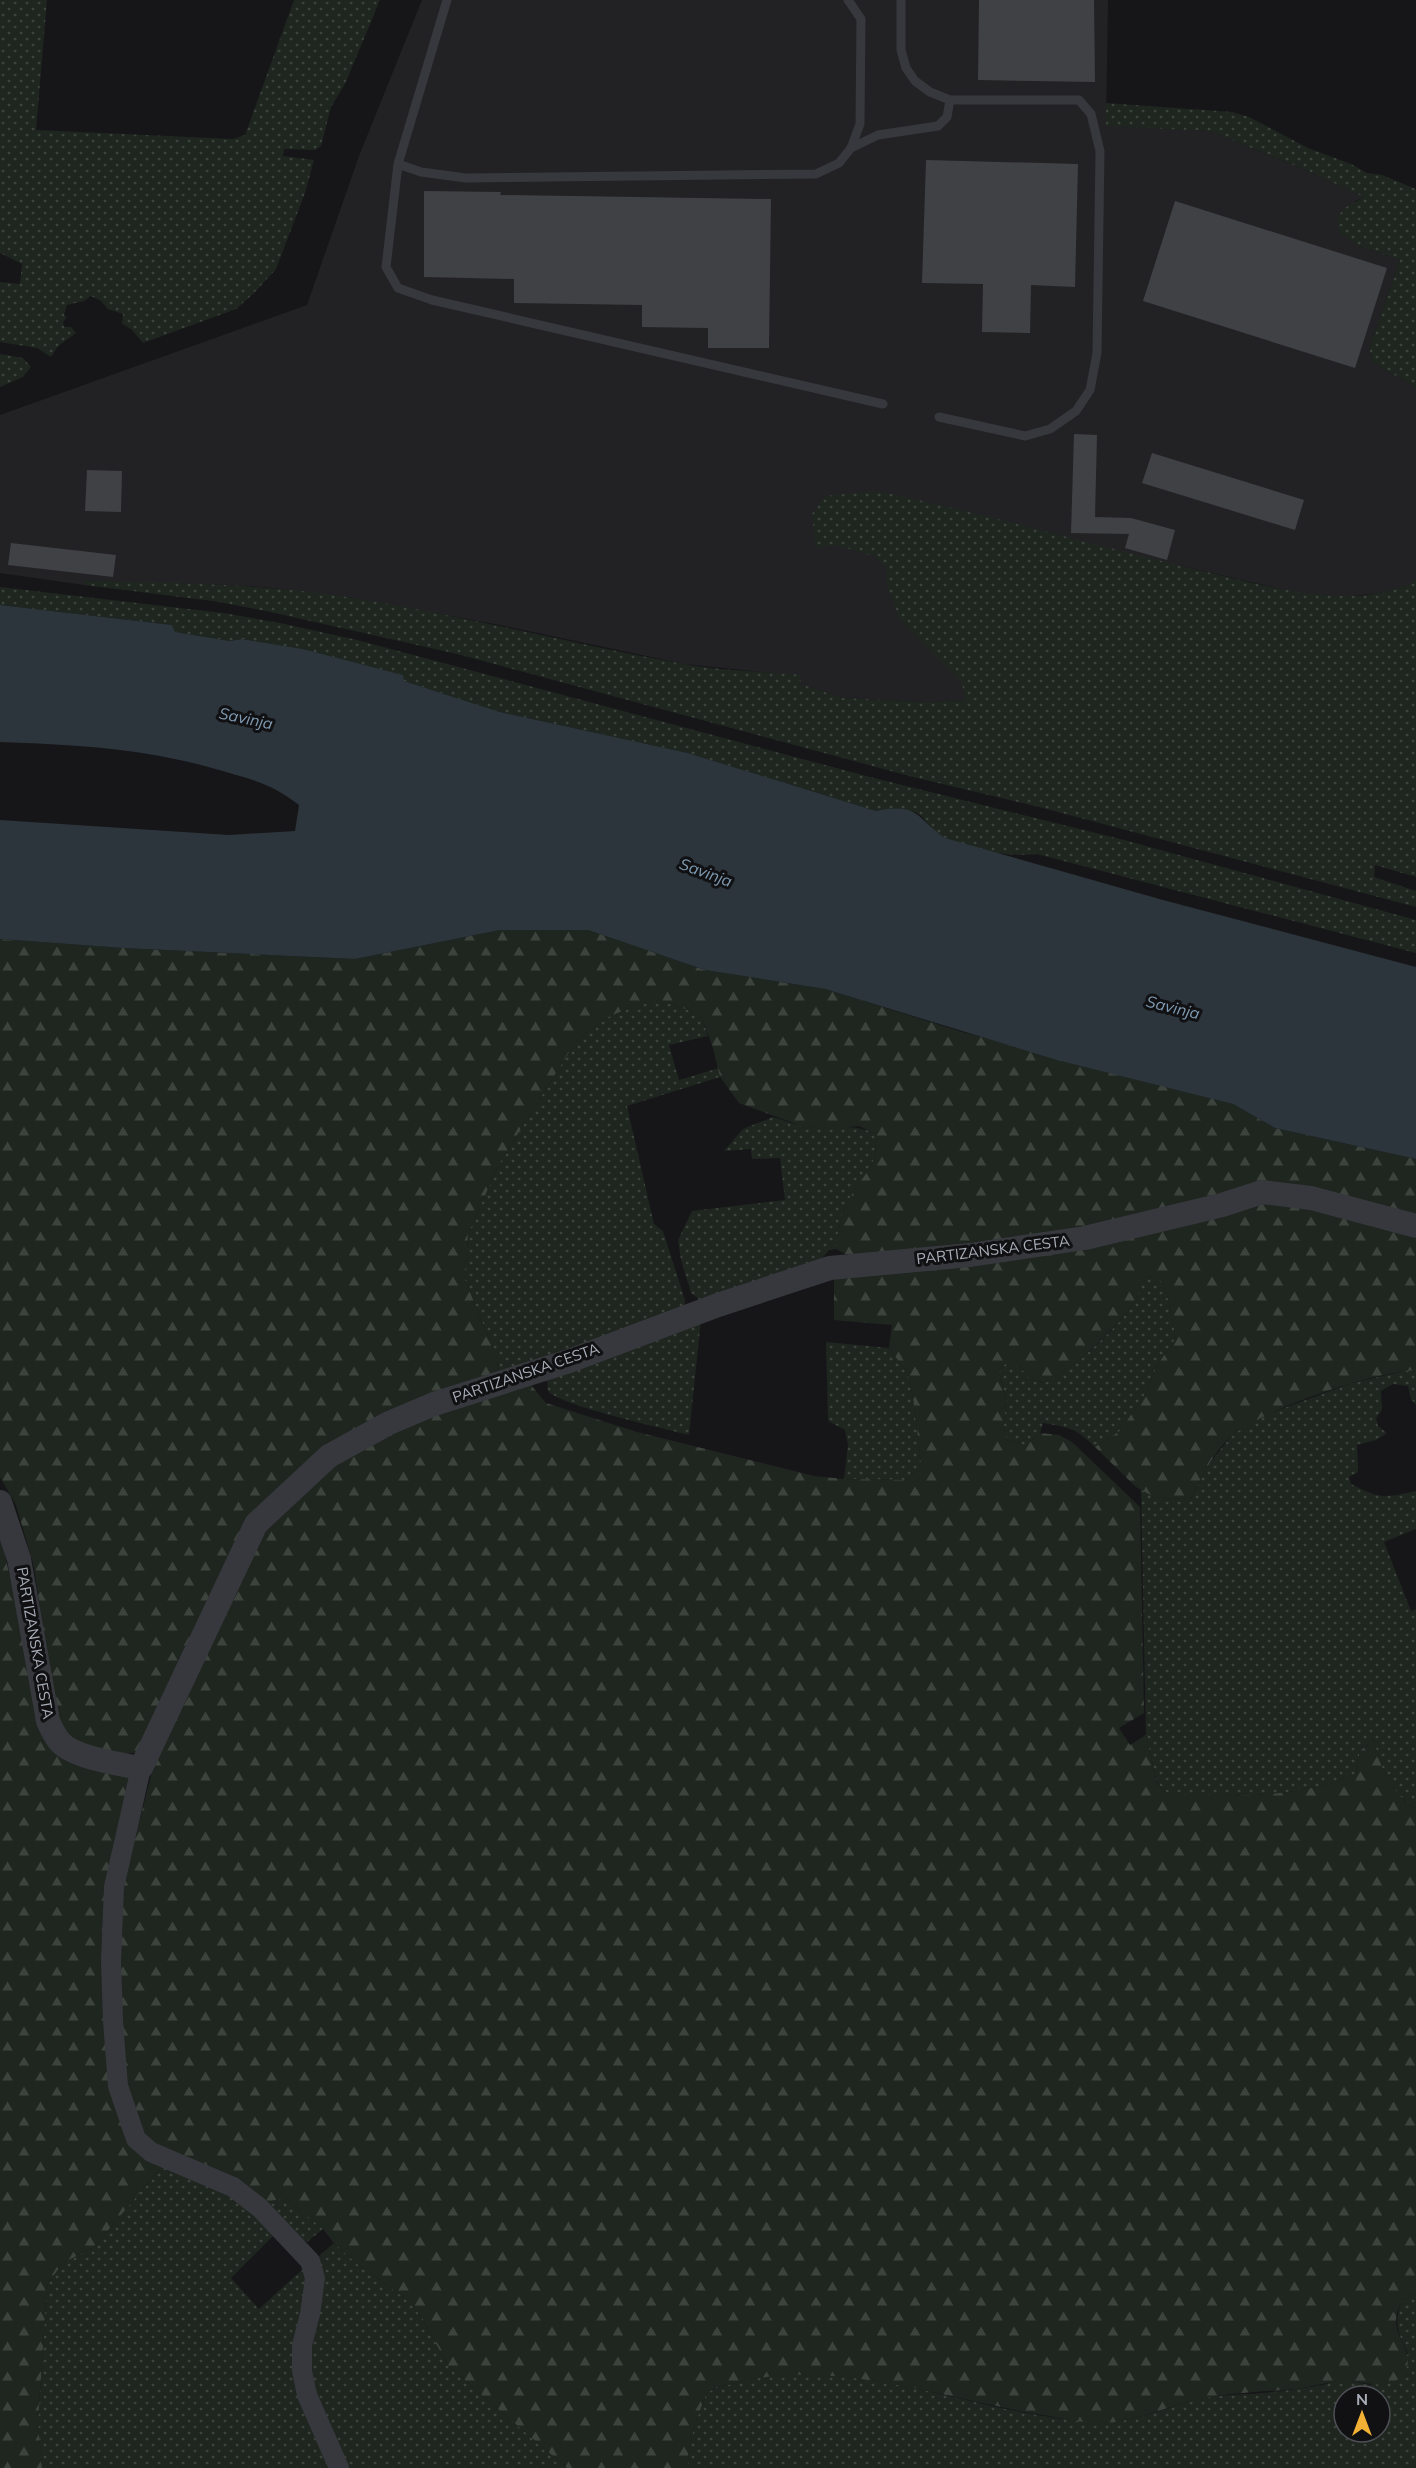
<svg xmlns="http://www.w3.org/2000/svg" width="1416" height="2468" font-family="Mulish,sans-serif">
  <defs>
    <pattern id="grass-dots" width="8" height="8" patternUnits="userSpaceOnUse" patternTransform="scale(1.5)"><rect width="8" height="8" fill="#1e261f"/><path d="M2 2h.1M6 6h.1" fill="none" stroke="#3c433d" stroke-width="1.8" stroke-linecap="round"/></pattern>
    <pattern id="forest-firs" width="22" height="20" patternUnits="userSpaceOnUse" patternTransform="scale(1.5)"><rect width="22" height="20" fill="#1e261f"/><path d="M5 1l3.5 6h-7zM16 11l3.5 6h-7z" fill="#3c433d"/></pattern>
  </defs>
  <rect width="100%" height="100%" fill="#161618"/>
  <path fill="#222225" d="M 422,0 L 1108,0 L 1106,125 L 1210,131 L 1306,170 L 1365,197 L 1355,201 L 1359,246 L 1400,260 L 1369,349 L 1373,363 L 1416,387 L 1416,581 L 1403,588 L 1379,593 L 1344,597 L 1298,593 L 1178,565 L 965,700 L 927,702 L 843,698 L 799,684 L 801,676 L 684,664 L 500,625 L 341,596 L 264,587 L 223,585 L 84,581 L 84,585 L 0,573 L 0,415 L 307,305 L 359,156 Z"/>
  <path fill="url(#grass-dots)" fill-rule="evenodd" d="M 0,0 L 47,0 L 36,130 L 233,139 L 245,135 L 294,0 L 380,0 L 345,84 L 331,107 L 321,146 L 315,150 L 284,149 L 283,156 L 314,160 L 305,193 L 276,269 L 253,294 L 236,309 L 143,343 L 131,329 L 122,324 L 123,314 L 108,309 L 101,301 L 91,296 L 84,301 L 67,305 L 64,315 L 67,317 L 63,322 L 64,327 L 71,327 L 76,333 L 58,346 L 51,357 L 37,348 L 0,342 L 0,282 L 20,284 L 22,264 L 0,253 Z
    M 1106,103 L 1232,112 L 1249,117 L 1308,148 L 1351,164 L 1367,173 L 1382,175 L 1416,189 L 1416,387 L 1373,363 L 1369,349 L 1400,260 L 1359,246 L 1340,233 L 1337,219 L 1343,209 L 1364,197 L 1306,170 L 1210,131 L 1106,126 Z
    M 0,354 L 23,358 L 31,367 L 23,377 L 0,387 Z
    M 877,491 C 983,513 1088,544 1194,569 C 1243,580 1291,595 1341,596 C 1366,597 1394,592 1416,581 L 1416,877 L 1375,865 L 1374,877 L 1416,891 L 1416,907 L 1039,807 L 913,777 L 457,654 L 266,611 L 213,601 L 84,585 L 84,581 C 170,582 256,584 341,596 C 456,614 569,643 684,664 C 722,671 762,671 801,675 L 800,684 L 843,698 L 927,702 L 965,700 L 962,683 L 900,620 L 887,586 L 886,567 L 876,557 L 837,545 L 816,548 L 812,514 L 825,496 Z
    M 0,587 L 223,613 L 280,623 L 357,640 L 870,777 L 1124,840 L 1416,920 L 1416,953 L 1037,854 C 1008,857 971,851 945,838 C 933,833 926,818 917,813 C 904,807 889,809 876,811 L 688,753 L 500,712 L 404,681 L 402,675 L 303,649 L 242,639 L 230,641 L 174,632 L 172,625 L 0,605 Z
    M 639,1004 L 672,1004 L 701,1015 L 708,1036 L 669,1045 L 679,1080 L 719,1068 L 720,1077 L 627,1106 L 654,1224 L 663,1231 L 685,1300 L 684,1309 L 498,1375 L 497,1358 L 465,1280 L 468,1234 L 499,1164 L 576,1041 L 608,1017 Z
    M 773,1117 C 783,1120 794,1125 805,1126 C 829,1129 851,1123 874,1133 C 881,1165 865,1171 851,1196 C 841,1213 838,1229 836,1249 L 829,1250 L 817,1264 L 700,1300 L 691,1293 L 681,1260 L 678,1240 L 692,1211 L 785,1200 L 780,1158 L 752,1159 L 751,1149 L 724,1151 L 743,1129 Z
    M 1156,1276 L 1165,1286 L 1175,1331 L 1174,1341 L 1158,1364 L 1145,1394 L 1120,1431 L 1095,1447 C 1077,1429 1069,1427 1043,1423 L 1040,1433 L 1026,1446 L 1006,1440 L 1004,1425 L 1006,1401 L 999,1372 L 1005,1364 L 1019,1366 L 1030,1379 L 1044,1383 C 1072,1369 1110,1335 1129,1310 C 1136,1302 1139,1287 1145,1277 Z
    M 701,1319 L 689,1435 C 663,1428 561,1406 548,1391 L 547,1378 Z
    M 826,1342 L 889,1348 L 908,1374 L 913,1398 L 922,1471 L 913,1480 L 844,1479 L 848,1445 L 845,1430 L 828,1421 Z
    M 1408,1370 L 1416,1370 L 1416,1405 L 1411,1399 L 1408,1386 L 1393,1384 L 1381,1391 L 1382,1410 L 1376,1418 L 1378,1426 L 1387,1433 L 1376,1440 L 1357,1445 L 1358,1472 L 1349,1477 L 1351,1484 C 1380,1499 1385,1498 1416,1491 L 1416,1529 L 1384,1542 L 1411,1611 L 1416,1609 L 1416,1808 C 1391,1795 1379,1766 1374,1739 L 1360,1751 L 1356,1774 C 1302,1799 1229,1796 1170,1796 L 1157,1783 L 1146,1735 L 1141,1489 L 1156,1498 L 1191,1499 L 1206,1468 L 1232,1435 L 1257,1418 L 1349,1384 Z
    M 163,2165 L 241,2198 L 277,2232 L 231,2278 L 259,2309 L 304,2268 L 307,2288 L 298,2332 L 334,2468 L 42,2468 L 38,2423 L 47,2284 L 63,2263 L 94,2247 Z
    M 286,2198 L 323,2229 L 307,2242 L 293,2235 L 262,2203 Z
    M 334,2243 L 356,2263 L 409,2301 L 423,2319 L 448,2366 L 567,2468 L 343,2468 L 308,2370 L 318,2257 Z
    M 1416,2293 L 1416,2468 L 688,2468 C 687,2442 698,2416 707,2392 C 834,2341 967,2415 1095,2422 C 1130,2425 1166,2407 1200,2399 C 1221,2394 1243,2395 1263,2393 C 1281,2391 1300,2389 1317,2386 C 1326,2385 1335,2380 1344,2380 C 1353,2381 1362,2384 1371,2385 L 1408,2354 C 1398,2333 1394,2326 1401,2302 ZM 1344,2396 L 1380,2396 L 1380,2432 L 1344,2432 Z"/>
  <path fill="url(#forest-firs)" d="M 500,930 L 588,930 L 705,970 L 825,989 L 959,1031 L 1233,1104 L 1275,1128 L 1416,1159 L 1416,1219 L 1315,1190 L 1085,1230 L 891,1255 L 845,1254 L 836,1249 C 838,1229 841,1213 851,1196 C 865,1171 881,1165 874,1133 L 859,1126 L 833,1128 L 801,1126 L 739,1103 L 720,1077 L 713,1048 L 701,1015 L 672,1004 L 639,1004 L 608,1017 L 576,1041 L 499,1164 L 468,1234 L 465,1280 L 497,1358 L 498,1375 L 431,1398 L 249,1520 L 139,1752 C 123,1756 85,1749 72,1740 C 66,1735 61,1727 56,1720 L 34,1567 L 16,1505 L 0,1477 L 0,939 L 123,948 L 355,959 Z
    M 1269,1201 L 1416,1232 L 1416,1370 C 1376,1371 1265,1409 1234,1434 C 1214,1450 1202,1476 1191,1499 L 1156,1498 L 1136,1487 L 1095,1447 L 1120,1431 L 1145,1394 L 1158,1364 L 1174,1341 L 1175,1331 L 1165,1286 L 1156,1276 L 1145,1277 C 1139,1287 1136,1302 1129,1310 C 1109,1335 1073,1368 1045,1383 L 1030,1379 L 1019,1366 L 1005,1364 L 999,1372 L 1006,1402 L 1004,1425 L 1006,1440 L 1026,1446 L 1040,1433 L 1059,1435 L 1072,1442 L 1140,1507 L 1144,1713 L 1119,1728 L 1130,1745 L 1146,1735 L 1157,1784 L 1171,1796 C 1229,1796 1302,1799 1356,1774 L 1360,1751 L 1374,1739 C 1379,1766 1391,1795 1416,1808 L 1416,2293 L 1401,2302 C 1399,2308 1396,2314 1396,2320 C 1395,2338 1415,2354 1405,2371 C 1391,2395 1361,2379 1341,2381 C 1326,2382 1311,2387 1296,2389 C 1265,2392 1232,2392 1202,2399 C 1166,2406 1132,2424 1096,2423 C 1076,2422 1056,2417 1037,2414 C 931,2396 812,2350 707,2392 C 698,2416 687,2442 688,2468 L 567,2468 L 448,2366 L 423,2319 L 409,2301 L 356,2263 L 334,2243 L 323,2229 L 286,2198 L 262,2203 L 141,2138 L 125,2078 L 118,2011 L 122,1888 L 152,1772 L 265,1527 L 335,1464 L 392,1430 L 518,1383 L 531,1385 L 546,1403 L 637,1432 L 814,1476 L 844,1479 L 912,1480 L 922,1471 L 913,1398 L 908,1374 L 889,1348 L 892,1325 L 834,1320 L 834,1279 Z
    M 0,1533 L 27,1653 L 37,1723 L 131,1778 L 108,1885 L 111,2081 L 163,2165 L 94,2247 L 63,2263 L 47,2284 L 38,2423 L 42,2468 L 0,2468 Z"/>
  <path fill="#2c353c" d="M 0,605 L 172,625 L 175,632 L 230,641 L 242,639 L 303,649 L 403,675 L 404,681 L 500,712 L 688,753 L 876,811 C 919,803 914,816 945,838 L 1163,900 L 1416,967 L 1416,1159 L 1275,1128 L 1233,1104 L 1057,1060 L 825,989 L 705,970 L 588,930 L 500,930 L 355,959 L 123,948 L 0,939 L 0,820 L 229,835 L 295,831 L 299,805 C 271,783 253,780 219,770 C 144,748 77,745 0,742 Z"/>
  <path fill="#404145" d="M 979,0 L 1094,0 L 1095,82 L 978,80 Z
    M 926,160 L 1078,164 L 1075,287 L 1031,285 L 1030,333 L 982,332 L 983,284 L 922,283 Z
    M 424,191 L 501,192 L 500,195 L 771,199 L 769,348 L 708,348 L 708,328 L 642,327 L 642,305 L 514,303 L 514,279 L 424,277 Z
    M 1175,201 L 1387,268 L 1355,368 L 1143,301 Z
    M 1074,434 L 1097,435 L 1095,517 L 1131,518 L 1175,530 L 1167,560 L 1125,548 L 1129,534 L 1071,533 Z
    M 1152,453 L 1304,500 L 1295,530 L 1142,483 Z
    M 87,470 L 122,471 L 121,512 L 85,511 Z
    M 11,543 L 116,555 L 113,577 L 8,565 Z"/>
  <g fill="none" stroke-linecap="round" stroke-linejoin="round">
    <path stroke="#37383d" stroke-width="9" d="M 447,0 L 398,164 L 386,267 L 398,288 L 432,300 L 883,404
      M 901,0 L 901,50 L 906,68 L 915,81 L 930,92 L 950,100 L 1079,100 L 1091,114 L 1100,151 L 1097,353 L 1090,390 L 1076,411 L 1050,429 L 1025,436 L 939,417
      M 851,148 L 878,135 L 938,126 L 947,117 L 950,100
      M 398,164 L 421,172 L 466,178 L 816,174 L 839,163 L 851,148 L 860,124 L 861,19 L 848,0"/>
    <path stroke="#37383d" stroke-width="20" d="M 141,1768 L 114,1887 L 111,1962 L 113,2021 L 118,2086 L 136,2139 L 151,2152 L 233,2187 L 260,2208 L 310,2261 L 315,2278 L 310,2314 L 302,2345 L 302,2371 L 307,2395 L 339,2468"/>
    <path stroke="#37383d" stroke-width="24" d="M 0,1502 L 19,1559 L 48,1721 C 51,1728 55,1736 60,1742 C 73,1757 122,1765 141,1768 L 256,1524 L 329,1456 L 389,1423 L 434,1404 L 569,1361 L 718,1305 L 830,1268 L 970,1255 L 1085,1238 L 1222,1205 L 1262,1192 L 1311,1198 L 1416,1226"/>
  </g>
  <g text-anchor="middle" stroke-width="6" stroke-linejoin="round" paint-order="stroke">
    <g font-size="15" fill="#a8adb8" stroke="#111113">
      <text transform="translate(993 1250) rotate(-7)" y="5">PARTIZANSKA CESTA</text>
      <text transform="translate(526 1373) rotate(-19)" y="5">PARTIZANSKA CESTA</text>
      <text transform="translate(35 1643) rotate(80)" y="5">PARTIZANSKA CESTA</text>
    </g>
    <g font-size="16" font-style="italic" fill="#7f9bb3" stroke="#111113">
      <text transform="translate(246 718) rotate(12)" y="6">Savinja</text>
      <text transform="translate(706 872) rotate(20)" y="6">Savinja</text>
      <text transform="translate(1173 1007) rotate(14)" y="6">Savinja</text>
    </g>
  </g>
  <g transform="translate(1362 2414)"><circle r="28" fill="#111113" stroke="#4d4f55" stroke-width="1.5"/>
  <path d="M0-4.5L10 22L0 15L-10 22Z" fill="#f2b134"/>
  <text y="-9" font-size="16" font-weight="bold" text-anchor="middle" fill="#a8adb8">N</text>
  </g>
</svg>
